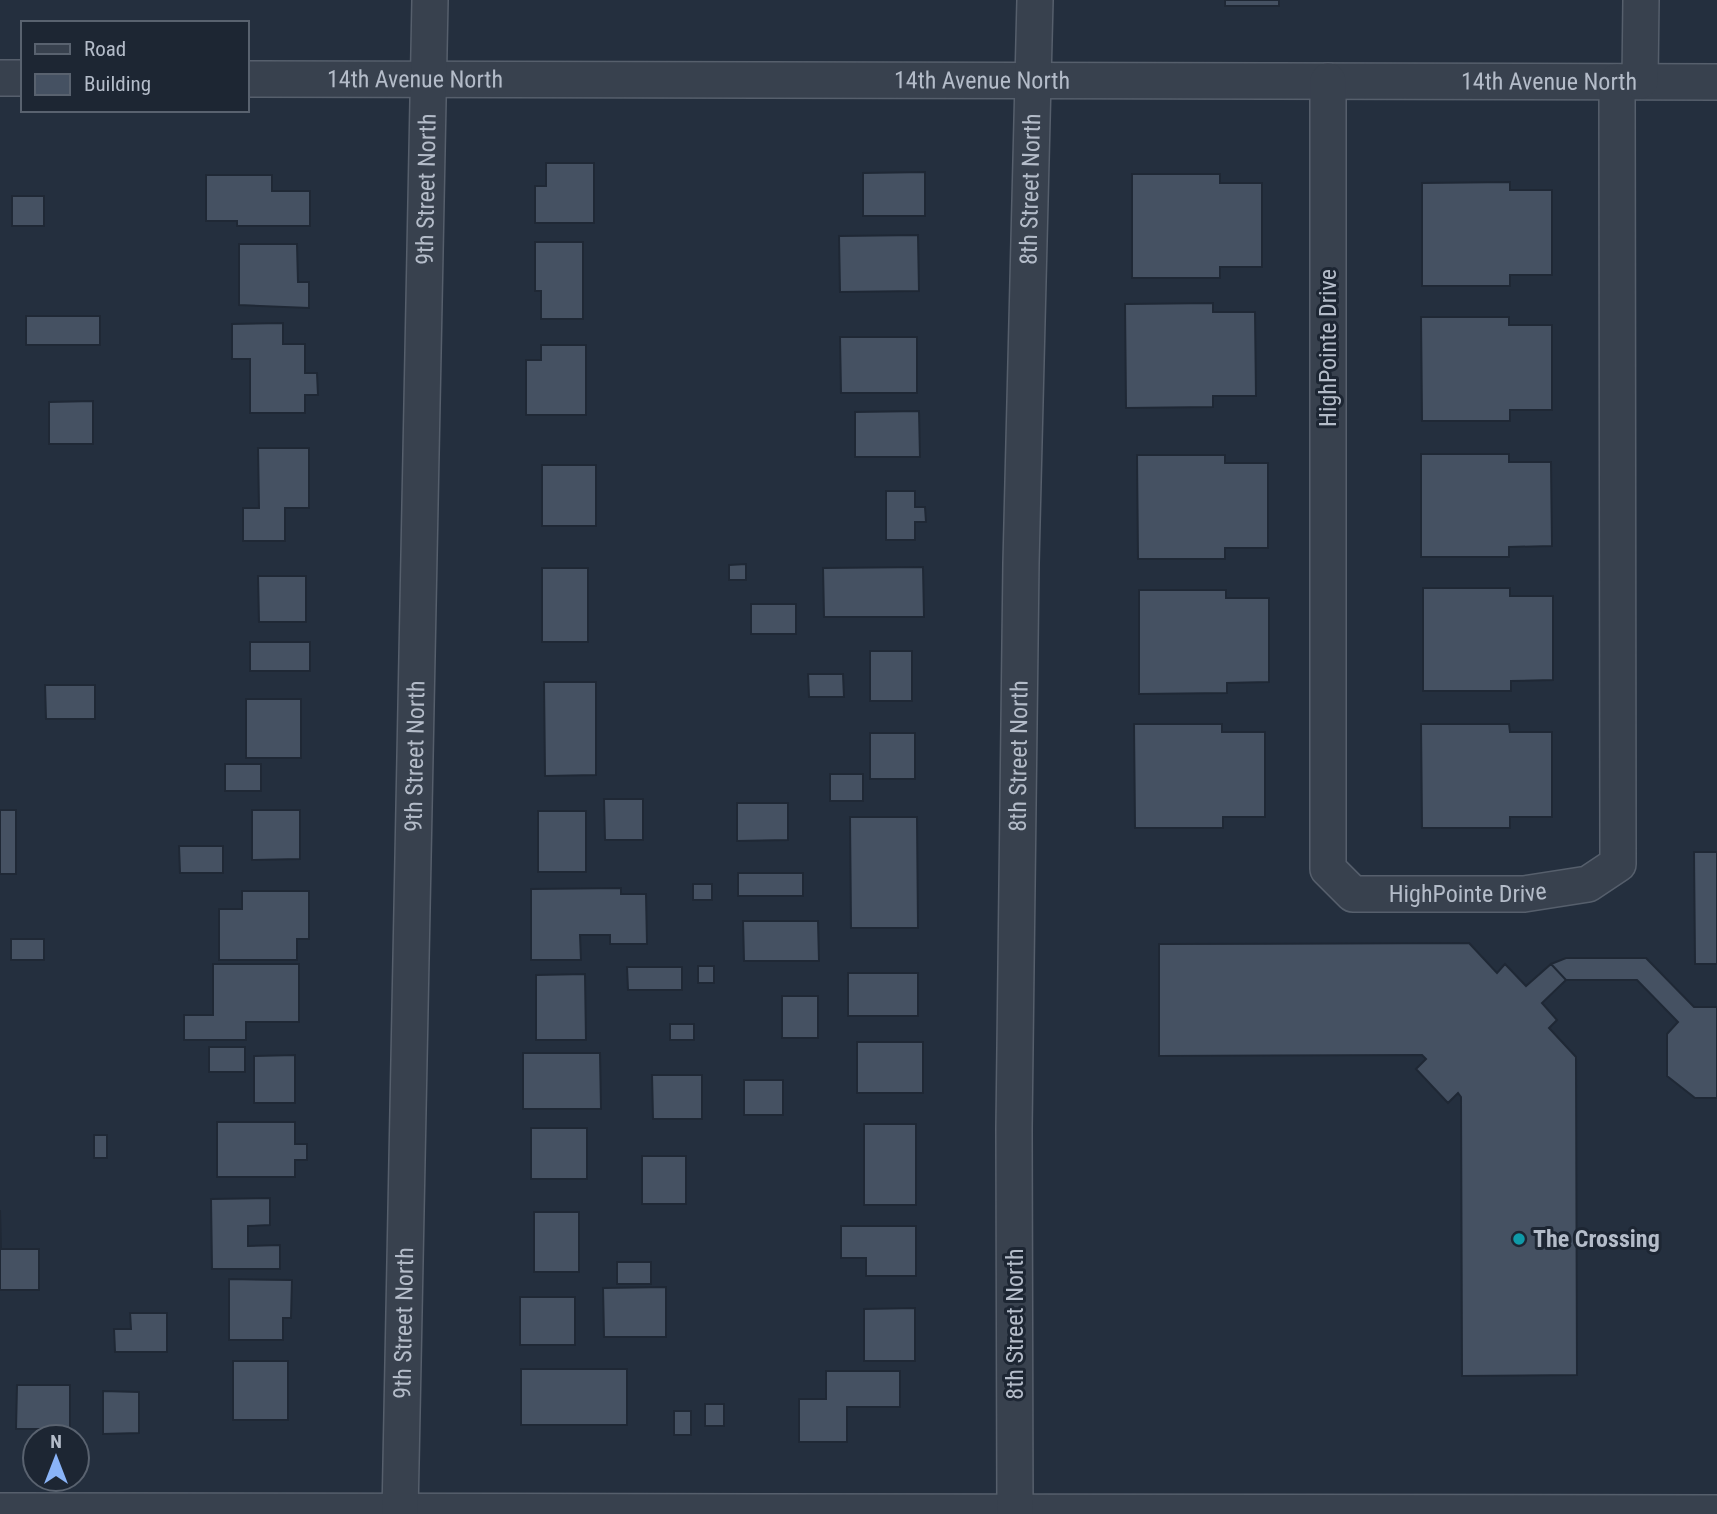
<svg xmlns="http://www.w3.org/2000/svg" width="1717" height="1514" font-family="'Roboto Condensed',sans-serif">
  <rect width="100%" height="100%" fill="#242f3e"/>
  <path fill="#455162" stroke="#1f2835" stroke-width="2" d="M 1225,0 L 1279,0 L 1279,6 L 1225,6 Z
    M 546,163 L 594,163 L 594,223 L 535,223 L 535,186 L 546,186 Z
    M 925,172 L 925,216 L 863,216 L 863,173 Z
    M 1132,174 L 1220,174 L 1220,183 L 1262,183 L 1262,267 L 1220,267 L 1220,278 L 1132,278 Z
    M 206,175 L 272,175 L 272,191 L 310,191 L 310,226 L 237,226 L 237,221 L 206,221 Z
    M 1510,182 L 1510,190 L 1552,190 L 1552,275 L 1510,275 L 1510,286 L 1422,286 L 1422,183 Z
    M 12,196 L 44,196 L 44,226 L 12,226 Z
    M 918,235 L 919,291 L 840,292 L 839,236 Z
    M 535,242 L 583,242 L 583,319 L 541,319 L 541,291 L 535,291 Z
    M 239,244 L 297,244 L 298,282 L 309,282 L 309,308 L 239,305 Z
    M 1213,303 L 1213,312 L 1255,312 L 1256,396 L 1213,396 L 1213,407 L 1126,408 L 1125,304 Z
    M 26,316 L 100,316 L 100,345 L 26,345 Z
    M 1421,317 L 1509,317 L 1509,325 L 1552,325 L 1552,410 L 1510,410 L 1510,421 L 1422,421 Z
    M 283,323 L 283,344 L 305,344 L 305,373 L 317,373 L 318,395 L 305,395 L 305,413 L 250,413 L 250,359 L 232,359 L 232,324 Z
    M 840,337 L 917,337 L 917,393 L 841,393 Z
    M 541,345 L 586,345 L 586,415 L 526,415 L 526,360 L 541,360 Z
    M 93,401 L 93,444 L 49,444 L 49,402 Z
    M 919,411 L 920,457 L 855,457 L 855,412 Z
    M 258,448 L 309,448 L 309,508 L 285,508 L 285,541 L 243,541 L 243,508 L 259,508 Z
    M 1421,454 L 1509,454 L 1509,462 L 1551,462 L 1552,546 L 1509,547 L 1509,557 L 1421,557 Z
    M 1137,455 L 1225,455 L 1225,463 L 1268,463 L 1268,548 L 1225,548 L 1225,559 L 1138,559 Z
    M 542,465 L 596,465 L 596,526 L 542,526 Z
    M 886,491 L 915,491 L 915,507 L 925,507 L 926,522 L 915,522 L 915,540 L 886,540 Z
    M 746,564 L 746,580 L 729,580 L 729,565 Z
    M 923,567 L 924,617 L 824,617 L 823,568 Z
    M 542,568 L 588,568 L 588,642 L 542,642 Z
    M 258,576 L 306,576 L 306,622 L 259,622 Z
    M 1423,588 L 1510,588 L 1510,596 L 1553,596 L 1553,680 L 1511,681 L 1511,691 L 1423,691 Z
    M 1139,590 L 1226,590 L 1226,598 L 1269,598 L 1269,682 L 1227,683 L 1227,693 L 1139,694 Z
    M 751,604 L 796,604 L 796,634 L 751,634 Z
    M 250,642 L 310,642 L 310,671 L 250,671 Z
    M 870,651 L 912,651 L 912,701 L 870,701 Z
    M 808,674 L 843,674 L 844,697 L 809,697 Z
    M 544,682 L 596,682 L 596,775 L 545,776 Z
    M 45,685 L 95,685 L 95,719 L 46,719 Z
    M 246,699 L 301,699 L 301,758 L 246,758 Z
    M 1134,724 L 1222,724 L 1222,732 L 1265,732 L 1265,817 L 1223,817 L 1223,828 L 1135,828 Z
    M 1421,724 L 1509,724 L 1510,732 L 1552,732 L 1552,817 L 1510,817 L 1510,828 L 1422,828 Z
    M 870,733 L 915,733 L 915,779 L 870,779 Z
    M 225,764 L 261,764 L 261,791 L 225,791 Z
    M 830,774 L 863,774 L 863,801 L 830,801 Z
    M 604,799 L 643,799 L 643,840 L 605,840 Z
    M 737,803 L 788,803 L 788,840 L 737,841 Z
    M 0,810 L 16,810 L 16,874 L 0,874 Z
    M 252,810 L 300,810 L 300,859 L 252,860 Z
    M 538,811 L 586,811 L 586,872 L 538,872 Z
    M 850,817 L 917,817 L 918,928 L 851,928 Z
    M 179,846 L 223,846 L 223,873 L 180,873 Z
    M 1694,852 L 1717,852 L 1717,964 L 1695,964 Z
    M 738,873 L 803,873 L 803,896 L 738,896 Z
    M 693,884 L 712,884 L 712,900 L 693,900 Z
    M 621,888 L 621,894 L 646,894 L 647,944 L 610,944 L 610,935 L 580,935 L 581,960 L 531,960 L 531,889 Z
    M 242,891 L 309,891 L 309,939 L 297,939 L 297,960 L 219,960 L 219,909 L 242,909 Z
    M 743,921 L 818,921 L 819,961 L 744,961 Z
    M 11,939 L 44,939 L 44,960 L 11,960 Z
    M 1469,943 L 1497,973 L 1505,964 L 1526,986 L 1551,964 L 1566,980 L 1542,1003 L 1557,1020 L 1549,1028 L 1576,1057 L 1577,1375 L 1462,1376 L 1461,1097 L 1458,1093 L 1448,1103 L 1416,1069 L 1426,1059 L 1422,1055 L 1159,1056 L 1159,944 Z
    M 1566,958 L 1646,958 L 1694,1007 L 1717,1007 L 1717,1098 L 1695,1098 L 1667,1076 L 1667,1034 L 1678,1022 L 1637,980 L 1566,980 L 1551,964 Z
    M 213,964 L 299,964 L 299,1022 L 246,1022 L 246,1040 L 184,1040 L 184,1015 L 213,1015 Z
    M 698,966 L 714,966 L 714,983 L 698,983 Z
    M 627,967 L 682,967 L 682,990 L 628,990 Z
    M 848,973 L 918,973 L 918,1016 L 848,1016 Z
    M 585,974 L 586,1040 L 536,1040 L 536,975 Z
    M 782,996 L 818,996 L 818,1038 L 782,1038 Z
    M 670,1024 L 694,1024 L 694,1040 L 670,1040 Z
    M 857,1042 L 923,1042 L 923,1093 L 857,1093 Z
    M 209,1047 L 245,1047 L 245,1072 L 209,1072 Z
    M 523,1053 L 600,1053 L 601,1109 L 523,1109 Z
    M 295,1055 L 295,1103 L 254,1103 L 254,1056 Z
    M 652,1075 L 702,1075 L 702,1119 L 653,1119 Z
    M 744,1080 L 783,1080 L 783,1115 L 744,1115 Z
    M 217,1122 L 295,1122 L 295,1144 L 307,1144 L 307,1160 L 295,1160 L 295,1177 L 217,1177 Z
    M 864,1124 L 916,1124 L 916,1205 L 864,1205 Z
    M 531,1128 L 587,1128 L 587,1179 L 531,1179 Z
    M 94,1135 L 107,1135 L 107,1158 L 94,1158 Z
    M 642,1156 L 686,1156 L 686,1204 L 642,1204 Z
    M 270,1198 L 270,1225 L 248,1226 L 248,1246 L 280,1245 L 280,1269 L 212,1269 L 211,1199 Z
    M 0,1210 L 1,1249 L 39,1249 L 39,1290 L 0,1290 Z
    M 534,1212 L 579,1212 L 579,1272 L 534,1272 Z
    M 841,1226 L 916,1226 L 916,1276 L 866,1276 L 866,1258 L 841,1258 Z
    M 617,1262 L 651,1262 L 651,1284 L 617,1284 Z
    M 229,1279 L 292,1280 L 291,1318 L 283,1318 L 283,1340 L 229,1340 Z
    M 666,1287 L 666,1337 L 604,1337 L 603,1288 Z
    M 520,1297 L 575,1297 L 575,1345 L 520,1345 Z
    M 915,1308 L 915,1361 L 864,1361 L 864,1309 Z
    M 130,1313 L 167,1313 L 167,1352 L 115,1352 L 114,1329 L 131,1329 Z
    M 233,1361 L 288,1361 L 288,1420 L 233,1420 Z
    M 521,1369 L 627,1369 L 627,1425 L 521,1425 Z
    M 826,1371 L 900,1371 L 900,1407 L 847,1407 L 847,1442 L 799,1442 L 799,1399 L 826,1399 Z
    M 17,1385 L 70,1385 L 70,1429 L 16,1429 Z
    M 103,1391 L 139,1392 L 139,1433 L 103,1434 Z
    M 705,1404 L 724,1404 L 724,1426 L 705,1426 Z
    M 674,1411 L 691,1411 L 691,1435 L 674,1435 Z"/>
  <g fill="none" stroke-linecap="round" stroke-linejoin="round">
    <g stroke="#565f6c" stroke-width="38">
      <g id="minor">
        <path d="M 0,78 L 23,78"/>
        <path id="s1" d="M 247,79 L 1717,82"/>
        <path id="s2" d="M 1328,81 L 1328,869 L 1353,894 L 1524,894 L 1588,884 L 1618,864 L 1617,82"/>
        <path d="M 1640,81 L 1641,0"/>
        <path d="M 0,1511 L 1717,1513"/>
        <path id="s3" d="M 400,1514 L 430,0"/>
        <path id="s4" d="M 1015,1514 L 1014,1129 L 1021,563 L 1035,0"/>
      </g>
    </g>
    <use href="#minor" stroke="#38414e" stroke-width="35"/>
  </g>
  <circle fill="#0f9aa8" stroke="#1d2633" stroke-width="2.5" cx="1519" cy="1239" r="7"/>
  <g text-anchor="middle" stroke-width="6" stroke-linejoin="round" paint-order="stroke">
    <g font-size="24" fill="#b4bcc9" stroke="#1d2633">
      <text dy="8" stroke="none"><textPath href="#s1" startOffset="168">14th Avenue North</textPath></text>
      <text dy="8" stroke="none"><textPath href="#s1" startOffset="735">14th Avenue North</textPath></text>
      <text dy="8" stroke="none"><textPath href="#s1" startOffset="1302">14th Avenue North</textPath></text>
      <text dy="8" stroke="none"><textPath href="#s3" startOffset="1325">9th Street North</textPath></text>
      <text dy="8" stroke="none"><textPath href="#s4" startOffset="1325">8th Street North</textPath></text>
      <text transform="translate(1328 348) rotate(-90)" y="8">HighPointe Drive</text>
      <text dy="8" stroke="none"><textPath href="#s3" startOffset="758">9th Street North</textPath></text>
      <text dy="8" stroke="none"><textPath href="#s4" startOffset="758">8th Street North</textPath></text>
      <text dy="8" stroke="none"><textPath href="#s2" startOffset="938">HighPointe Drive</textPath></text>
      <text dy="8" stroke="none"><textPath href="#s3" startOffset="191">9th Street North</textPath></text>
      <text transform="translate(1015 1324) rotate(-90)" y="8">8th Street North</text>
    </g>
    <g font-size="24" font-weight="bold" fill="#b4bcc9" stroke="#1d2633" text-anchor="start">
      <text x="1533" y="1247">The Crossing</text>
    </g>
  </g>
  <rect x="21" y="21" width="228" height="91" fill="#1d2633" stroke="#59626f" stroke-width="2"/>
  <rect x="35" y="44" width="35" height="10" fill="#38414e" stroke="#59626f" stroke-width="2"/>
  <text x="84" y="56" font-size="21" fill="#b4bcc9">Road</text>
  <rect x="35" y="74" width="35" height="21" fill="#455162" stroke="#59626f" stroke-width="2"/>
  <text x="84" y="91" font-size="21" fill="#b4bcc9">Building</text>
  <g transform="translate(56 1458)"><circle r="33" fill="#1d2633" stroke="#59626f" stroke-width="2"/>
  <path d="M0-5L12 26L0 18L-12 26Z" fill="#8ab4f8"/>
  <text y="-10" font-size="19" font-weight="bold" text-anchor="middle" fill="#b4bcc9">N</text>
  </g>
</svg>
